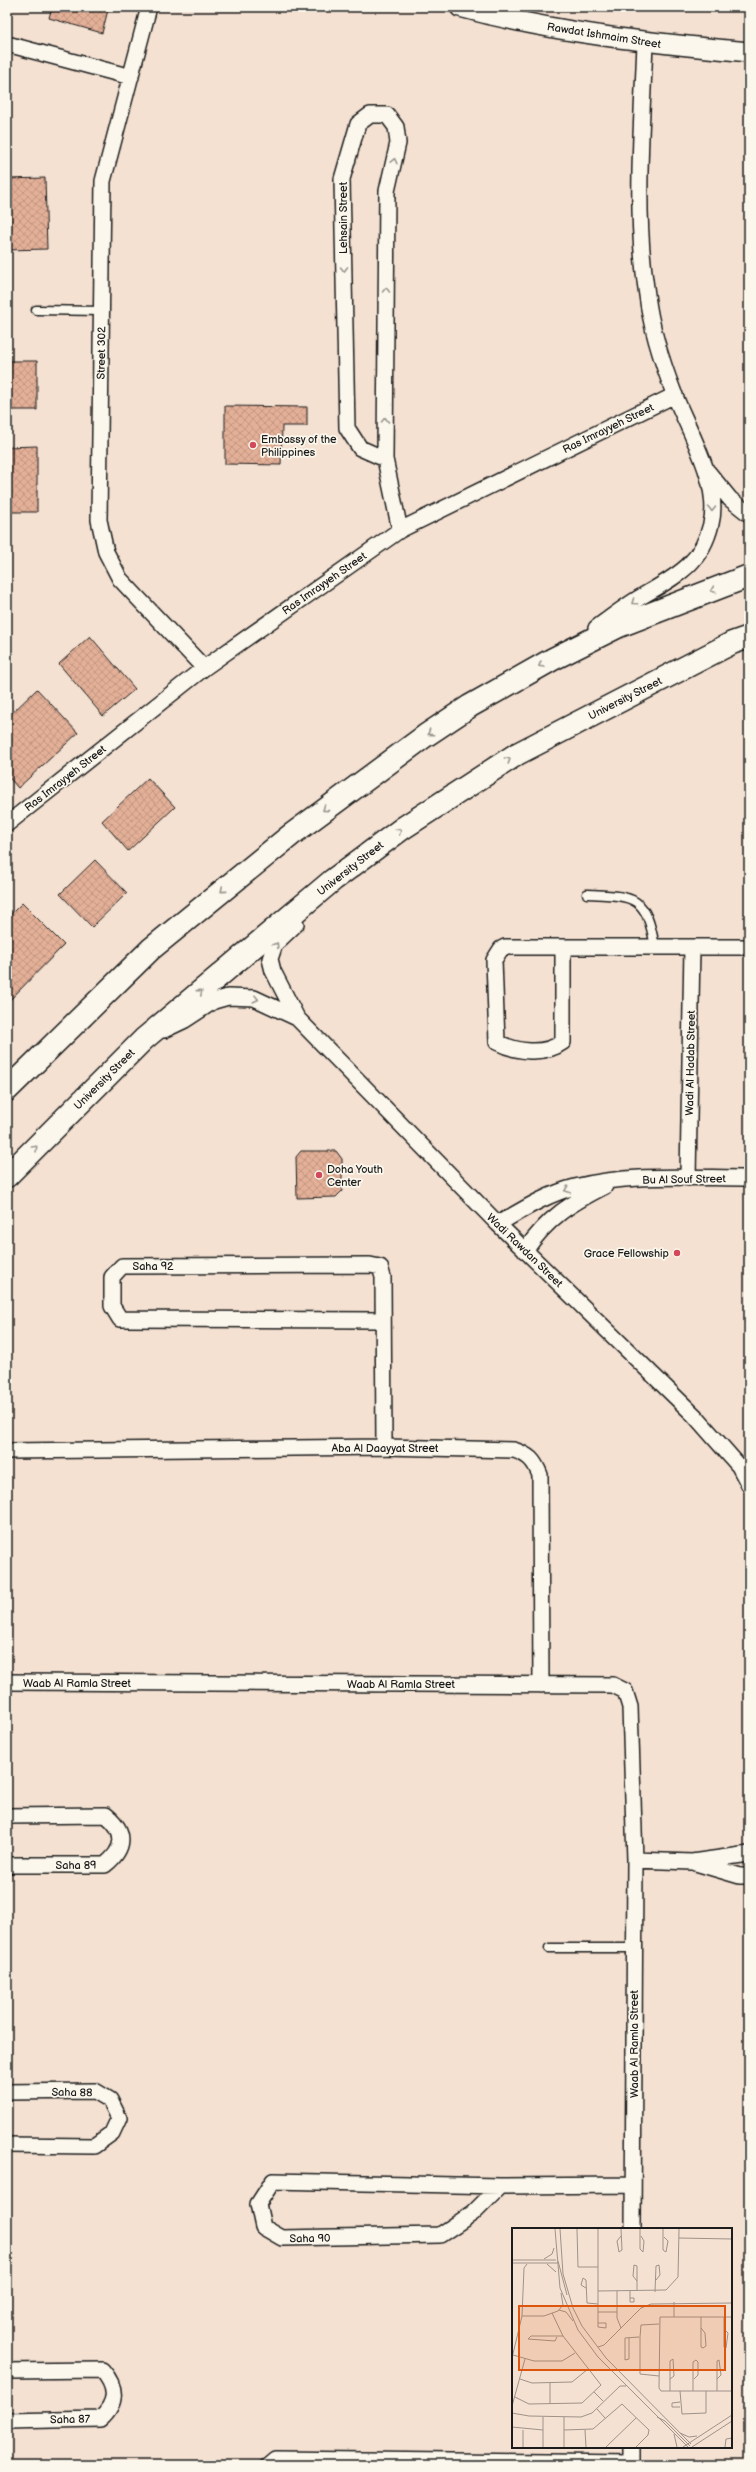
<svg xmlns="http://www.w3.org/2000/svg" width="756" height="2472" font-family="'Balsamiq Sans',sans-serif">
  <defs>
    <pattern id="building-cross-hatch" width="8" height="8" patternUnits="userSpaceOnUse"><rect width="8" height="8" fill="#e3af97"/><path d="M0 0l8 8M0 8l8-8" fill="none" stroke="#c29682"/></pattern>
  </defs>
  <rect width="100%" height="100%" fill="#f4e1d2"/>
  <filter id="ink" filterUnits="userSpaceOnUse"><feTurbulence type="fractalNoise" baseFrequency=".025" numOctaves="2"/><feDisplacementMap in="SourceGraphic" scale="8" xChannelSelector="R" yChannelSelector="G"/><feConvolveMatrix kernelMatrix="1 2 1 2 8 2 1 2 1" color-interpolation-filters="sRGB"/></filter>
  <g filter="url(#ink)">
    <path fill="url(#building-cross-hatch)" stroke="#1c1c1c" d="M 52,7 L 95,7 L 108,10 L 102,33 L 49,18 Z
      M 45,178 L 47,249 L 7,250 L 7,179 Z
      M 7,361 L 37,361 L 37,410 L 7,410 Z
      M 225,406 L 307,407 L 307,426 L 282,426 L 281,465 L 225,464 Z
      M 37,446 L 37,512 L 7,512 L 7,447 Z
      M 90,636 L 135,689 L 103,716 L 59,664 Z
      M 37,689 L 78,733 L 18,788 L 7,775 L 7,718 Z
      M 148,778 L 175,807 L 128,851 L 102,821 Z
      M 95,860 L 127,893 L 92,927 L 60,894 Z
      M 22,903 L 64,945 L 7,1003 L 7,918 Z
      M 301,1151 L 336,1151 L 342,1159 L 342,1191 L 336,1197 L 297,1198 L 296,1157 Z"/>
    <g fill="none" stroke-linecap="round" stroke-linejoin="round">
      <g stroke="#1c1c1c" stroke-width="11">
        <path id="service" d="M 36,310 L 102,311
          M 587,894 C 636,896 646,896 655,947
          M 549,1948 L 634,1948"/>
      </g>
      <g stroke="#1c1c1c" stroke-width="18">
        <path id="minor" d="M 149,7 L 103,181 L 99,520 L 106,552 L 120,579 L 204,668
          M 7,44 L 131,77
          M 385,459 L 360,448 L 347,428 L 342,179 L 358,124 L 370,115 L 387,115 L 396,127 L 398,143 L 387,191 L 385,459 L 400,530
          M 708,472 L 730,499 L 749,514
          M 596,628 C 610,618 624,607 639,598 C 674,577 701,566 711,524 C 721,484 689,432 675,396 C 663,365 651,329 647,295 C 634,213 642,126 645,43
          M 7,824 L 204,668 L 400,530 L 675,395
          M 296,924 L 275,944 L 270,959 L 273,971 L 297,1018 L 498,1224 L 695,1416 L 739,1466 L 749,1485
          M 563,947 L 563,1042 C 544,1056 516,1052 497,1042 L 494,960 L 501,949 L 505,947 L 749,947
          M 164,1030 L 185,1020 L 214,1001 L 228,997 L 254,998 L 297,1018
          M 688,1178 L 692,947
          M 498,1224 C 522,1210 547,1194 575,1187 C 631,1173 692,1178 749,1178
          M 525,1251 C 548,1217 570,1204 605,1186
          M 383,1320 L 120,1319 L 112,1306 L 112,1277 L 122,1266 L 370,1265 L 380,1267 L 383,1277 L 384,1447
          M 7,1451 L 384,1447 L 514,1450 C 529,1455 534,1460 540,1475 L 541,1685
          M 7,1682 L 613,1685 L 625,1691 L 630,1707 L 635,1860 L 633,2229
          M 7,1816 L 106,1815 C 127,1832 125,1849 105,1865 L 7,1865
          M 635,1860 L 692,1862 L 749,1854
          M 696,1863 L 740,1876 L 749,1876
          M 7,2092 L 95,2091 L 110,2100 L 119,2118 L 112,2133 L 94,2146 L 7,2145
          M 500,2186 L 473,2213 L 440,2235 L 282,2238 L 263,2227 L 258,2204 L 273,2181 L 500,2186 L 633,2185
          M 7,2371 L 102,2370 C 117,2387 118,2403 100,2419 L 7,2421
          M 268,2465 L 275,2459 L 632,2463
          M 632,2465 L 632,2447"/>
      </g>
      <g stroke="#1c1c1c" stroke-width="22">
        <path id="tertiary" d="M 460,7 C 554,33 652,43 749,52"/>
      </g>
      <g stroke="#1c1c1c" stroke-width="25">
        <path id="primary" d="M 7,1090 L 151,949 L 291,835 L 425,736 L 470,706 L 553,659 L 619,626 L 749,576
          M 7,1176 L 144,1039 L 333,880 L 403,828 L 517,754 L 732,643 L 749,637"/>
      </g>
      <use href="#service" stroke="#fbf7ec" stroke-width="8"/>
      <use href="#minor" stroke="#fbf7ec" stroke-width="15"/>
      <use href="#tertiary" stroke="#fbf7ec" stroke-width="19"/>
      <use href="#primary" stroke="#fbf7ec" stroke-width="22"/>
    </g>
    <defs><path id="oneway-chevron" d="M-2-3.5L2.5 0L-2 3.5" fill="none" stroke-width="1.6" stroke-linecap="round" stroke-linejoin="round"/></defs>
    <g stroke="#97948e">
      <use href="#oneway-chevron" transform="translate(394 161) rotate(-77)"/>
      <use href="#oneway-chevron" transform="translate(344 269) rotate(89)"/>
      <use href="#oneway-chevron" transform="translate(386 290) rotate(-89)"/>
      <use href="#oneway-chevron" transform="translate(385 420) rotate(-89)"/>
      <use href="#oneway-chevron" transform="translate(712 509) rotate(91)"/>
      <use href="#oneway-chevron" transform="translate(713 590) rotate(159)"/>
      <use href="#oneway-chevron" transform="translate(634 602) rotate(145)"/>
      <use href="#oneway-chevron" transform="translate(541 665) rotate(150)"/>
      <use href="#oneway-chevron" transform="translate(430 733) rotate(146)"/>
      <use href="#oneway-chevron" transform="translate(508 760) rotate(-33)"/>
      <use href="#oneway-chevron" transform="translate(325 809) rotate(144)"/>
      <use href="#oneway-chevron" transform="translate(399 831) rotate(-36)"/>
      <use href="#oneway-chevron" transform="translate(223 890) rotate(140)"/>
      <use href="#oneway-chevron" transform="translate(276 945) rotate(-58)"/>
      <use href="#oneway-chevron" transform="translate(200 992) rotate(-40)"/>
      <use href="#oneway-chevron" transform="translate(256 999) rotate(14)"/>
      <use href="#oneway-chevron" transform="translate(35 1148) rotate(-45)"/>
      <use href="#oneway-chevron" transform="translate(567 1190) rotate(160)"/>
    </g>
  </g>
  <g fill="#d1495b" stroke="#fbf7ec" stroke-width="1.5">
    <circle cx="253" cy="445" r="4"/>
    <circle cx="319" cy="1175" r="4"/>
    <circle cx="677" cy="1253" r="4"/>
  </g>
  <g text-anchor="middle" stroke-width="3.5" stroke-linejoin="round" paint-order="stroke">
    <g font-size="11" fill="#1c1c1c" stroke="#fbf7ec">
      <text transform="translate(604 35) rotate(9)" y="4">Rawdat Ishmaim Street</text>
      <text transform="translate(343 218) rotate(-90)" y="4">Lehsain Street</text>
      <text transform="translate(101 353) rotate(-89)" y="4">Street 302</text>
      <text transform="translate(608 428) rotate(-26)" y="4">Ras Imrayyeh Street</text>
      <text transform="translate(324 583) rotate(-35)" y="4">Ras Imrayyeh Street</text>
      <text transform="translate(625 698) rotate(-27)" y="4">University Street</text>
      <text transform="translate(65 778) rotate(-38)" y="4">Ras Imrayyeh Street</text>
      <text transform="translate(350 868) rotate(-38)" y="4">University Street</text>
      <text transform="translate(690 1063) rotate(-89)" y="4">Wadi Al Hadab Street</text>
      <text transform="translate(104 1079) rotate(-45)" y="4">University Street</text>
      <text transform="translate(684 1179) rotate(-1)" y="4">Bu Al Souf Street</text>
      <text transform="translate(525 1250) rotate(44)" y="4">Wadi Rawdan Street</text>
      <text x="153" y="1270">Saha 92</text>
      <text x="385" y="1452">Aba Al Daayyat Street</text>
      <text x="77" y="1687">Waab Al Ramla Street</text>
      <text x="401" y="1688">Waab Al Ramla Street</text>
      <text x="76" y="1869">Saha 89</text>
      <text transform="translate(634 2044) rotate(-90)" y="4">Waab Al Ramla Street</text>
      <text transform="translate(72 2092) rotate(1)" y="4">Saha 88</text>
      <text transform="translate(310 2238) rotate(-1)" y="4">Saha 90</text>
      <text transform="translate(70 2419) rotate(-1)" y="4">Saha 87</text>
    </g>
    <g font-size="11" fill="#1c1c1c" stroke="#fbf7ec" text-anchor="start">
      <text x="261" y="443">Embassy of the<tspan x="261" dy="13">Philippines</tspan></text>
      <text x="327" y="1173">Doha Youth<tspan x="327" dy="13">Center</tspan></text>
      <text x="669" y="1257" text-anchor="end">Grace Fellowship</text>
    </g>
  </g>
  <g transform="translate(512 2228)">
    <rect width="220" height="220" fill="#f4e1d2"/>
    <path fill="none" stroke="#9e9289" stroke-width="1" d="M 43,1 L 48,60 L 66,102 L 86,129 L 176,219M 48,1 L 51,46 L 61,80 L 70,98 L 94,130 L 179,216M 65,1 L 66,39 L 86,39M 128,1 L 128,21 L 131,24M 151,1 L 151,22 L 154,24M 129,8 L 132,13 L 131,24M 152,9 L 156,13 L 154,24M 167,10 L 220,11M 107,24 L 110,22 L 109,1M 107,24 L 105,13 L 109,8M 32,31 L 40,26 L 42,20M 0,32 L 44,32M 46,33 L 55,67M 0,35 L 46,35M 35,36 L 44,44M 125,53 L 121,48 L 122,37 L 125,38 L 125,63M 74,60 L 69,57 L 71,50 L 74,52 L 75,75 L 86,76M 86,63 L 154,62 L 166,49 L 167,1M 105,63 L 105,90 L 109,100M 118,63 L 118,74 L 122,74 L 122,70 L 118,70M 143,64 L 144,38 L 147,37 L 148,47 L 144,52M 162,74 L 162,89M 47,82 L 54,84 L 61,93M 86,84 L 105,84M 10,88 L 32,88 L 46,83 L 51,77 L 49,65M 189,89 L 189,119 L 191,120 L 194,118 L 193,105 L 189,100M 220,89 L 148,89 L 147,160 L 149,163 L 220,163M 86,95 L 94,95 L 94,100 L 86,99 L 86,1M 212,101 L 216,105 L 214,120 L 212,119 L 212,89M 45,109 L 43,113 L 16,111 L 19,108 L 51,108M 117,110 L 117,131 L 113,132 L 113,110 L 127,109M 86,119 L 92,117 L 129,80 L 139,76 L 220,75M 1,127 L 22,133 L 50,133 L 63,125M 0,130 L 10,88 L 12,40 L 15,36M 147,148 L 128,146 L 128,109 L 129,97 L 147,96M 8,151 L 20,155 L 60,154 L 76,141M 38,155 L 38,175M 158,163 L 158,133 L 161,131 L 162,148 L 158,151M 168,163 L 170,186 L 194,185 L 194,163M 181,163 L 181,134 L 184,132 L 186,134 L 186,147 L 182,151M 205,163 L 205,133 L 207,132 L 209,147 L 205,151M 82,164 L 91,173M 3,169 L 17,176 L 70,175 L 89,157 L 51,108 L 40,85M 168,174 L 160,175 L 160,179 L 168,179M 0,178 L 13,131M 85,181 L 93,190M 0,185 L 17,188 L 69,189 L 80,185 L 108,158 L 114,158M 31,189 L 31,219M 145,189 L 153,193 L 178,218M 0,199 L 31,202M 11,202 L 11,219M 52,202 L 81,201 L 110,176 L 137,202 L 136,207 L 124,219M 73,202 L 74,219M 168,205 L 177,209 L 185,208M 162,206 L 165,219M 52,219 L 52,189M 94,219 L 124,190M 171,219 L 220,187M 180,219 L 220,193M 213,219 L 214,211 L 220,210"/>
    <path fill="#de560d" fill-opacity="0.15" stroke="#de560d" stroke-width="2" d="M 7,78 L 213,78 L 213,142 L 7,142 Z"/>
    <rect width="220" height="220" fill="none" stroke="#1c1c1c" stroke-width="2"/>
  </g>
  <rect width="756" height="2472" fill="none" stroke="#fbf7ec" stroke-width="24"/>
  <rect x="12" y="12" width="732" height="2448" fill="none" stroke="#1c1c1c" stroke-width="1.5" filter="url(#ink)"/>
</svg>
